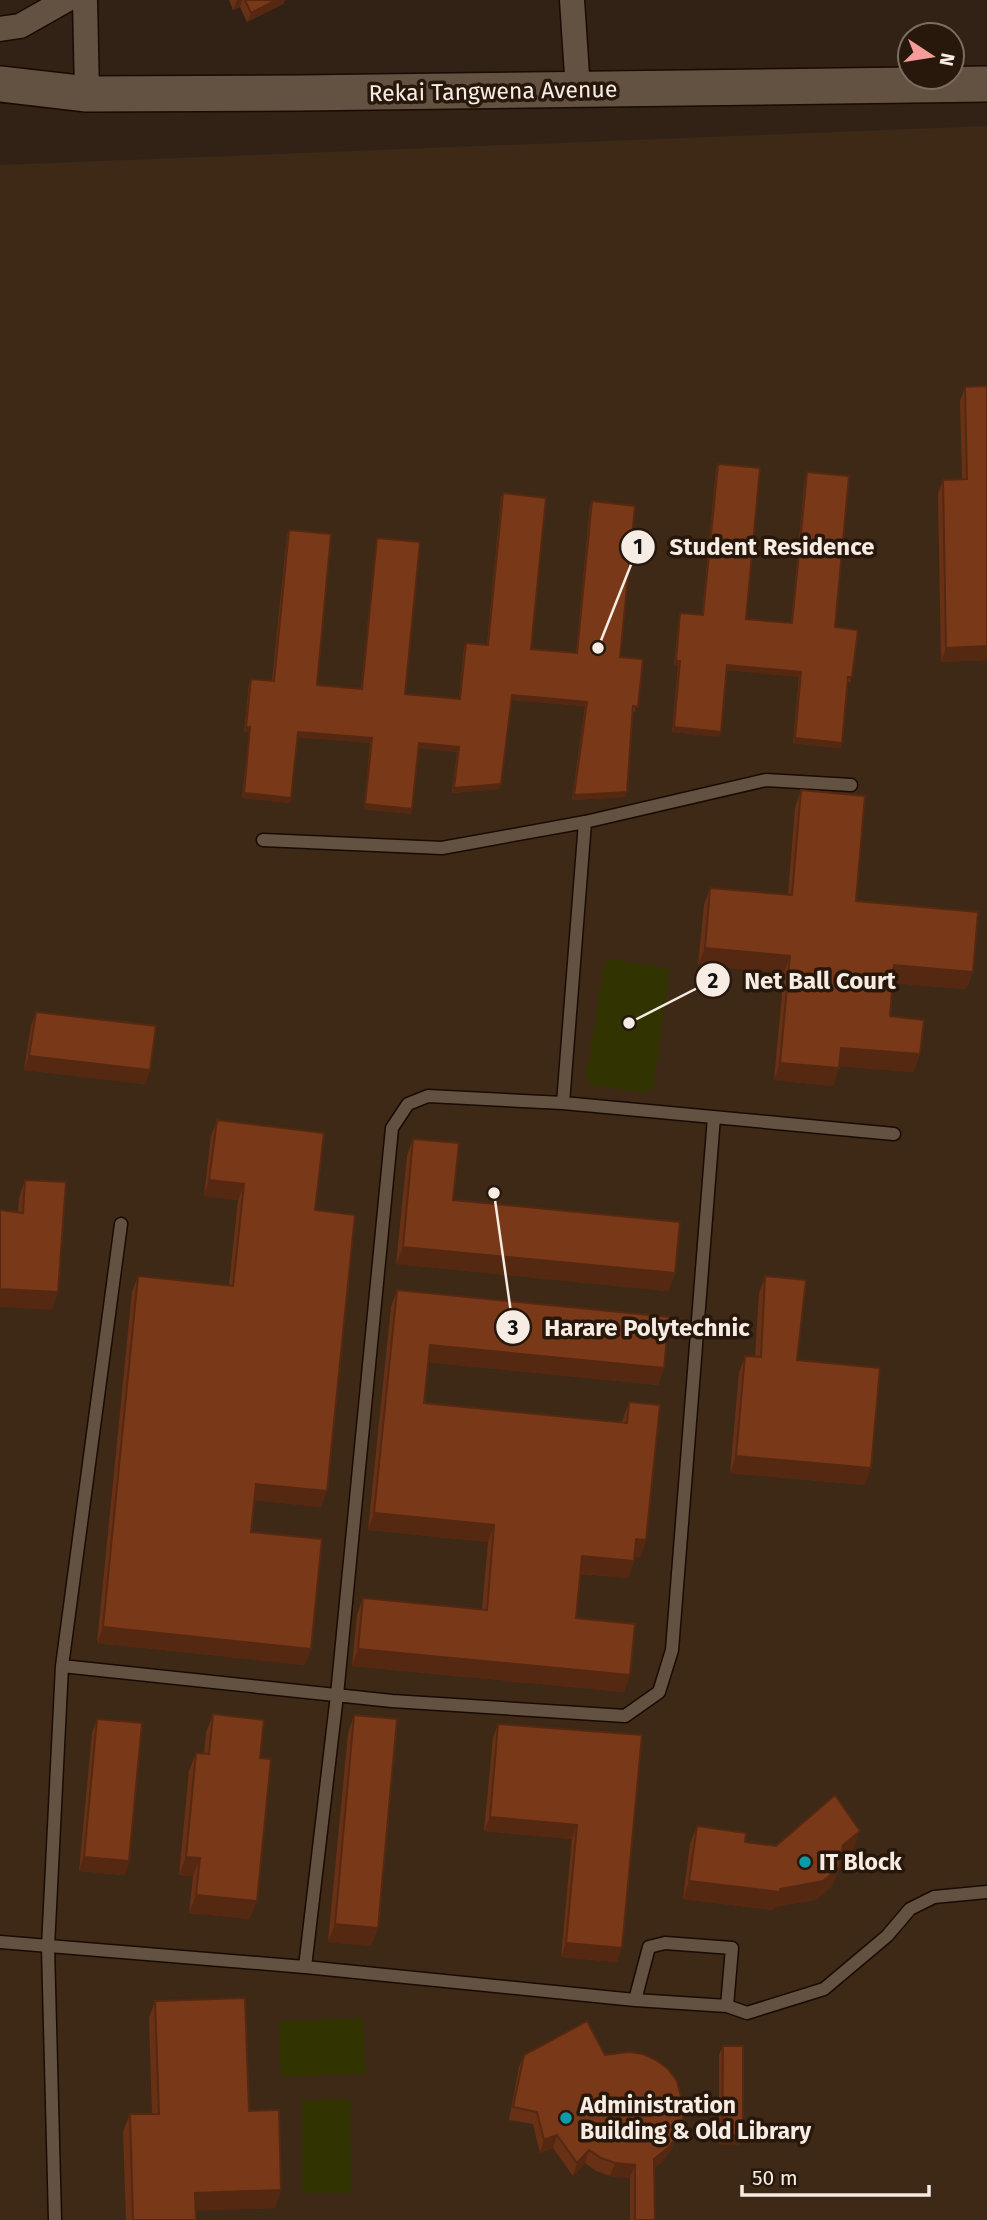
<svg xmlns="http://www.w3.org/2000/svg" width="987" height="2220" font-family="'Fira Sans',sans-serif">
  <rect width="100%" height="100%" fill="#322215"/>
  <path fill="#3e2917" d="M 987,126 L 987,2220 L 0,2220 L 0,165 Z"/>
  <path fill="#313401" d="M 608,958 L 670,969 L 653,1089 L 645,1093 L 591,1085 L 586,1078 L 604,966 Z
    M 364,2018 L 365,2074 L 281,2077 L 279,2021 Z
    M 350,2099 L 351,2193 L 302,2193 L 302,2100 Z"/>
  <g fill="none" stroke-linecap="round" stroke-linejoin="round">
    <g stroke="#190b02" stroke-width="15">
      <path id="lane" d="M 263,840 L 442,848 L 585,822 L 766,780 L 851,785
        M 563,1103 L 585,822
        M 62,1666 L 392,1701 L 625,1716 L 659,1692 L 672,1650 L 714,1117
        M 0,1942 L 305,1967 L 635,2000 L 727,2006 L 747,2013 L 824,1989 L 887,1936 L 910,1909 L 934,1897 L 987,1892
        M 305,1967 L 337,1695 L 392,1128 L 408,1104 L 428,1096 L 563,1103 L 894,1134
        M 635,2000 L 649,1947 L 665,1943 L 732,1948 L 727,2006
        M 55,2220 L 48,1947 L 62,1666 L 121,1224"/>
    </g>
    <g stroke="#190b02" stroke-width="27">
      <path id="street" d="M 85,0 L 87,94
        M 572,0 L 578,90
        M 0,29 L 20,26 L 66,0"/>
    </g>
    <g stroke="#190b02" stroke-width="38">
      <path id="secondary" d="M 0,84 L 87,94 L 300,93 L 987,84"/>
    </g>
    <use href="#lane" stroke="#635142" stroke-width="12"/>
    <use href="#street" stroke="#635142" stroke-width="24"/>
    <use href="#secondary" stroke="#635142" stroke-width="35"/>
  </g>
  <path fill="#683116" d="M 229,0 L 285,0 L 283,4 L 247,22 L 240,7 L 233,10 Z
    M 987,386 L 987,660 L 941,662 L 938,494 L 943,480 L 962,479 L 960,401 L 965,387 Z
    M 718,464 L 746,619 L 791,623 L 805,477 L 807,472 L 835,627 L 851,682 L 848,682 L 842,743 L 840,748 L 793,743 L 799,677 L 727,670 L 721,732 L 719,737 L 672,732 L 678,666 L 674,665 L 679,618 L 680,613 L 702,615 L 716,469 Z
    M 503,493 L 531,649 L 576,653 L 590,506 L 592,501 L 620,657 L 636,712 L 633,711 L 627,792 L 625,797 L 572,800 L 585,706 L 512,700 L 501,784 L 499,789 L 452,793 L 457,752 L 419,748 L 411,814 L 364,809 L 370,743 L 297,737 L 290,803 L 242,798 L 249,732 L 244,732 L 249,684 L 251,679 L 272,681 L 287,535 L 289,530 L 317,685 L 361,689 L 376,543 L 377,538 L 405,694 L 459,699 L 464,647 L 466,643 L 487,644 L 501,498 Z
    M 801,790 L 856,901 L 973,972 L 966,989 L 893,983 L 890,1016 L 914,1072 L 839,1066 L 833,1086 L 774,1080 L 784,973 L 698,965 L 704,905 L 710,888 L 788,895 L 795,808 Z
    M 36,1012 L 150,1070 L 145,1084 L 24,1070 L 31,1026 Z
    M 217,1120 L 315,1210 L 321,1507 L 254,1500 L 251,1532 L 311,1649 L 305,1665 L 97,1643 L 132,1292 L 138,1276 L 229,1285 L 238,1200 L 204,1196 L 211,1136 Z
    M 413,1139 L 453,1200 L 675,1273 L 668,1291 L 396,1264 L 407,1156 Z
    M 25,1180 L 52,1310 L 18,1212 L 19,1198 Z
    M 765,1276 L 797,1360 L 865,1485 L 730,1473 L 739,1373 L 745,1356 L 755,1357 L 759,1293 Z
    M 397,1290 L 664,1368 L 658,1385 L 428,1362 L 424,1403 L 622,1422 L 629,1402 L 646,1540 L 640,1557 L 634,1556 L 634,1561 L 628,1578 L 581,1574 L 576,1618 L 630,1675 L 624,1692 L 352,1666 L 357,1615 L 363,1598 L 482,1609 L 488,1542 L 368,1530 L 391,1307 Z
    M 213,1714 L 260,1758 L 250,1919 L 189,1913 L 193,1876 L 179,1875 L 189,1771 L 196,1753 L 204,1754 L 206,1733 Z
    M 354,1715 L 378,1928 L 371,1946 L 328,1942 L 348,1734 Z
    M 97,1719 L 129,1861 L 124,1875 L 79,1871 L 92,1733 Z
    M 498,1724 L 642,1735 L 617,1962 L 561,1957 L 572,1839 L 484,1831 L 493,1738 Z
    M 697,1826 L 745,1842 L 776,1846 L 853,1849 L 840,1860 L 839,1868 L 832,1886 L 816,1900 L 774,1907 L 773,1910 L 683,1899 L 690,1844 Z
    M 155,2001 L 249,2111 L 275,2208 L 195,2210 L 196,2220 L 126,2220 L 123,2132 L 130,2114 L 152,2114 L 149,2018 Z
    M 723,2046 L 739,2145 L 719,2145 L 719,2055 Z
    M 524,2055 L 605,2055 L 672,2149 L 663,2161 L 654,2168 L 655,2220 L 630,2220 L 630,2178 L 610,2176 L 596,2171 L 585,2163 L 573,2176 L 553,2148 L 540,2153 L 533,2124 L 509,2120 L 519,2067 Z"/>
  <path fill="#552812" d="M 237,0 L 242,0 L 240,7 L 233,10 Z
    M 276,0 L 285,0 L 283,4 L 247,22 L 251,13 Z
    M 987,646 L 987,660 L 941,662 L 946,648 Z
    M 676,661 L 680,661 L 678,666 L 674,665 Z
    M 727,665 L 801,672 L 799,677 L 726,670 Z
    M 512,695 L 587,702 L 585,706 L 511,700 Z
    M 246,727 L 250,727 L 249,732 L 244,732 Z
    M 674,727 L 721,732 L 719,737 L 672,732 Z
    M 298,732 L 372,738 L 370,743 L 296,737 Z
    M 795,738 L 842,743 L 840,748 L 793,743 Z
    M 419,743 L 459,747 L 457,752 L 417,748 Z
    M 501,784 L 499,789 L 452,793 L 454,788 Z
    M 627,792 L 625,797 L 572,800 L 574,795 Z
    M 244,793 L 291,798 L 290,803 L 242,798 Z
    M 365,804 L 412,809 L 411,814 L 364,809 Z
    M 705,948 L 790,956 L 784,973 L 698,965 Z
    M 894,965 L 973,972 L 966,989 L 888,983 Z
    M 841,1048 L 920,1054 L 914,1072 L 835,1066 Z
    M 29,1056 L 150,1070 L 145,1084 L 24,1070 Z
    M 780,1063 L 839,1068 L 833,1086 L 774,1080 Z
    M 209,1180 L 244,1184 L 238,1200 L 204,1196 Z
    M 403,1247 L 675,1273 L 668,1291 L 396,1264 Z
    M 0,1289 L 58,1292 L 52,1310 L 0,1307 Z
    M 430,1345 L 664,1368 L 658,1385 L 423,1362 Z
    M 736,1456 L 871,1468 L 865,1485 L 730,1473 Z
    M 256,1484 L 327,1491 L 321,1507 L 250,1500 Z
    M 374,1513 L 494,1525 L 488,1542 L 368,1530 Z
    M 636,1539 L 646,1540 L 640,1557 L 630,1556 Z
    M 582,1556 L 634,1561 L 628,1578 L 576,1573 Z
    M 103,1627 L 311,1649 L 305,1665 L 97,1643 Z
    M 358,1649 L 630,1675 L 624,1692 L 352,1666 Z
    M 490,1817 L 577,1825 L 572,1839 L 484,1831 Z
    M 860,1831 L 853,1849 L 837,1863 L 843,1845 Z
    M 84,1857 L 129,1861 L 124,1875 L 79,1871 Z
    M 186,1857 L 200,1858 L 193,1876 L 179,1875 Z
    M 839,1868 L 832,1886 L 816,1900 L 774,1907 L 773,1910 L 683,1899 L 689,1881 L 780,1889 Z
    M 196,1895 L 257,1901 L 250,1919 L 189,1913 Z
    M 335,1924 L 378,1928 L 371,1946 L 328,1942 Z
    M 566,1943 L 622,1948 L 617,1962 L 561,1957 Z
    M 682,2123 L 672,2149 L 663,2161 L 649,2172 L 654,2159 Z
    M 557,2135 L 553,2148 L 540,2153 L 544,2140 Z
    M 722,2135 L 743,2135 L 739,2145 L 719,2145 Z
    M 589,2150 L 585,2163 L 573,2176 L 577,2163 Z
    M 615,2163 L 635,2165 L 630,2178 L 610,2176 Z
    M 281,2190 L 275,2208 L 189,2211 L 195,2193 Z"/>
  <path fill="#793919" stroke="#552812" stroke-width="2" d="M 245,0 L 276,0 L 251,13 Z
    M 987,386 L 987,646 L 946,648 L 943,480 L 967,479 L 965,387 Z
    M 718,464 L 760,468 L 746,619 L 792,623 L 807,472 L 849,476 L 835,627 L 858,630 L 852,677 L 848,677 L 842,743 L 795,738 L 801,672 L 727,665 L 721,732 L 674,727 L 680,661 L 676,661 L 680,613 L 703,615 Z
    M 503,493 L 546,498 L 531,649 L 577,653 L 592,501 L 635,506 L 620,657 L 643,659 L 638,707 L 633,706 L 627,792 L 574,795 L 587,702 L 512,695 L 501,784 L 454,788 L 459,747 L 419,743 L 412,809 L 365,804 L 372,738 L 298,732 L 291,798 L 244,793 L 250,727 L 246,727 L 251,679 L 274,681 L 289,530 L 331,534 L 317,685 L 362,689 L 377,538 L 420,542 L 405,694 L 460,699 L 466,643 L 488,645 Z
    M 801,790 L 865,796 L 856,901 L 978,912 L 973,972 L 894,965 L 890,1016 L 924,1020 L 920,1054 L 841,1048 L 839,1068 L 780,1063 L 790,956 L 705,948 L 710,888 L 792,895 Z
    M 36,1012 L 156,1026 L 150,1070 L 29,1056 Z
    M 217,1120 L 324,1133 L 315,1210 L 355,1215 L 327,1491 L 256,1484 L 251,1532 L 322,1539 L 311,1649 L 103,1627 L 138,1276 L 233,1286 L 244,1184 L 209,1180 Z
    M 413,1139 L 459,1143 L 453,1200 L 680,1222 L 675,1273 L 403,1247 Z
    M 25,1180 L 66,1182 L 58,1292 L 0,1289 L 0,1210 L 23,1213 Z
    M 765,1276 L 806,1280 L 797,1360 L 880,1368 L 871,1468 L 736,1456 L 745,1356 L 761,1357 Z
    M 397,1290 L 669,1317 L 664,1368 L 430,1345 L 424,1403 L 627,1423 L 629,1402 L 660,1405 L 646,1540 L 636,1539 L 634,1561 L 582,1556 L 576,1618 L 635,1624 L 630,1675 L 358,1649 L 363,1598 L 487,1610 L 494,1525 L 374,1513 Z
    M 213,1714 L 264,1720 L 260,1758 L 271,1759 L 257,1901 L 196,1895 L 200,1858 L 186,1857 L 196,1753 L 209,1754 Z
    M 354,1715 L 397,1719 L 378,1928 L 335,1924 Z
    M 97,1719 L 142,1723 L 129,1861 L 84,1857 Z
    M 498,1724 L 642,1735 L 622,1948 L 566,1943 L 577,1825 L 490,1817 Z
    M 835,1795 L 860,1831 L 843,1845 L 839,1868 L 823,1881 L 780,1889 L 780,1892 L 689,1881 L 697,1826 L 746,1833 L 745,1842 L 776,1846 Z
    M 245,1998 L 249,2111 L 279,2110 L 281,2190 L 195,2193 L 196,2220 L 133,2220 L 130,2114 L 159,2114 L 155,2001 Z
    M 587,2021 L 605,2055 L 629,2052 L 643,2054 L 656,2060 L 668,2069 L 677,2081 L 684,2108 L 682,2123 L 677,2136 L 668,2148 L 654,2159 L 655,2220 L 635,2220 L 635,2165 L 615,2163 L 601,2158 L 589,2150 L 577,2163 L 557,2135 L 544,2140 L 537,2112 L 513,2107 L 524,2055 Z
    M 723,2046 L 743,2046 L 743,2135 L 722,2135 Z"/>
  <g fill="#0f9aa8" stroke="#28180c" stroke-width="2.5">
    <circle cx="805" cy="1862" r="7"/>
    <circle cx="566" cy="2118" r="7"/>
  </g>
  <g text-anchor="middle" stroke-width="7" stroke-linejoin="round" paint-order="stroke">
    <g font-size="23" fill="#f7ece3" stroke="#28180c">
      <text transform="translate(493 91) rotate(-1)" y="8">Rekai Tangwena Avenue</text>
    </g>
    <g font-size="23" font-weight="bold" fill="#f7ece3" stroke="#28180c" text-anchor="start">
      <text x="819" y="1870">IT Block</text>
      <text x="580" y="2113">Administration<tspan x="580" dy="26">Building &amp; Old Library</tspan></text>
    </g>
  </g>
  <path fill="none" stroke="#f7ece3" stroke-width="2.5" d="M598 648L638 547M629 1023L713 980M494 1193L513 1327"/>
  <g fill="#f7ece3" stroke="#28180c" stroke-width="2.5">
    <circle cx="598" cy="648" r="7"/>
    <circle cx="629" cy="1023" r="7"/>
    <circle cx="494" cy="1193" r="7"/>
    <circle cx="638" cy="547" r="18"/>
    <circle cx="713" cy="980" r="18"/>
    <circle cx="513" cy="1327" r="18"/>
  </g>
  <g font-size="21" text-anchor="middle" font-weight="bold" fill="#111">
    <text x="638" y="554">1</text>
    <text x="713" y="988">2</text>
    <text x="513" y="1335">3</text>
  </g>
  <g font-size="24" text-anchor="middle" font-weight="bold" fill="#f7ece3" stroke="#28180c" stroke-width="7" stroke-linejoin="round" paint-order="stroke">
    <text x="772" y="555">Student Residence</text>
    <text x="820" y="989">Net Ball Court</text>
    <text x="647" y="1336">Harare Polytechnic</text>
  </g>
  <g transform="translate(931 56) rotate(102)"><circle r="33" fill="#28180c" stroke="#7b6d62" stroke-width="2"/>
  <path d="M0-5L12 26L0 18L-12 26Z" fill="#f59b9a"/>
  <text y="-10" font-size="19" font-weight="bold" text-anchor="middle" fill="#f7ece3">N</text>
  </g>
  <path d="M742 2185v10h187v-10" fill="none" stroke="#f7ece3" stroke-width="3.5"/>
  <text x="752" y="2185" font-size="21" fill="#f7ece3" stroke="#28180c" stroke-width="5" paint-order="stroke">50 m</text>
</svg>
